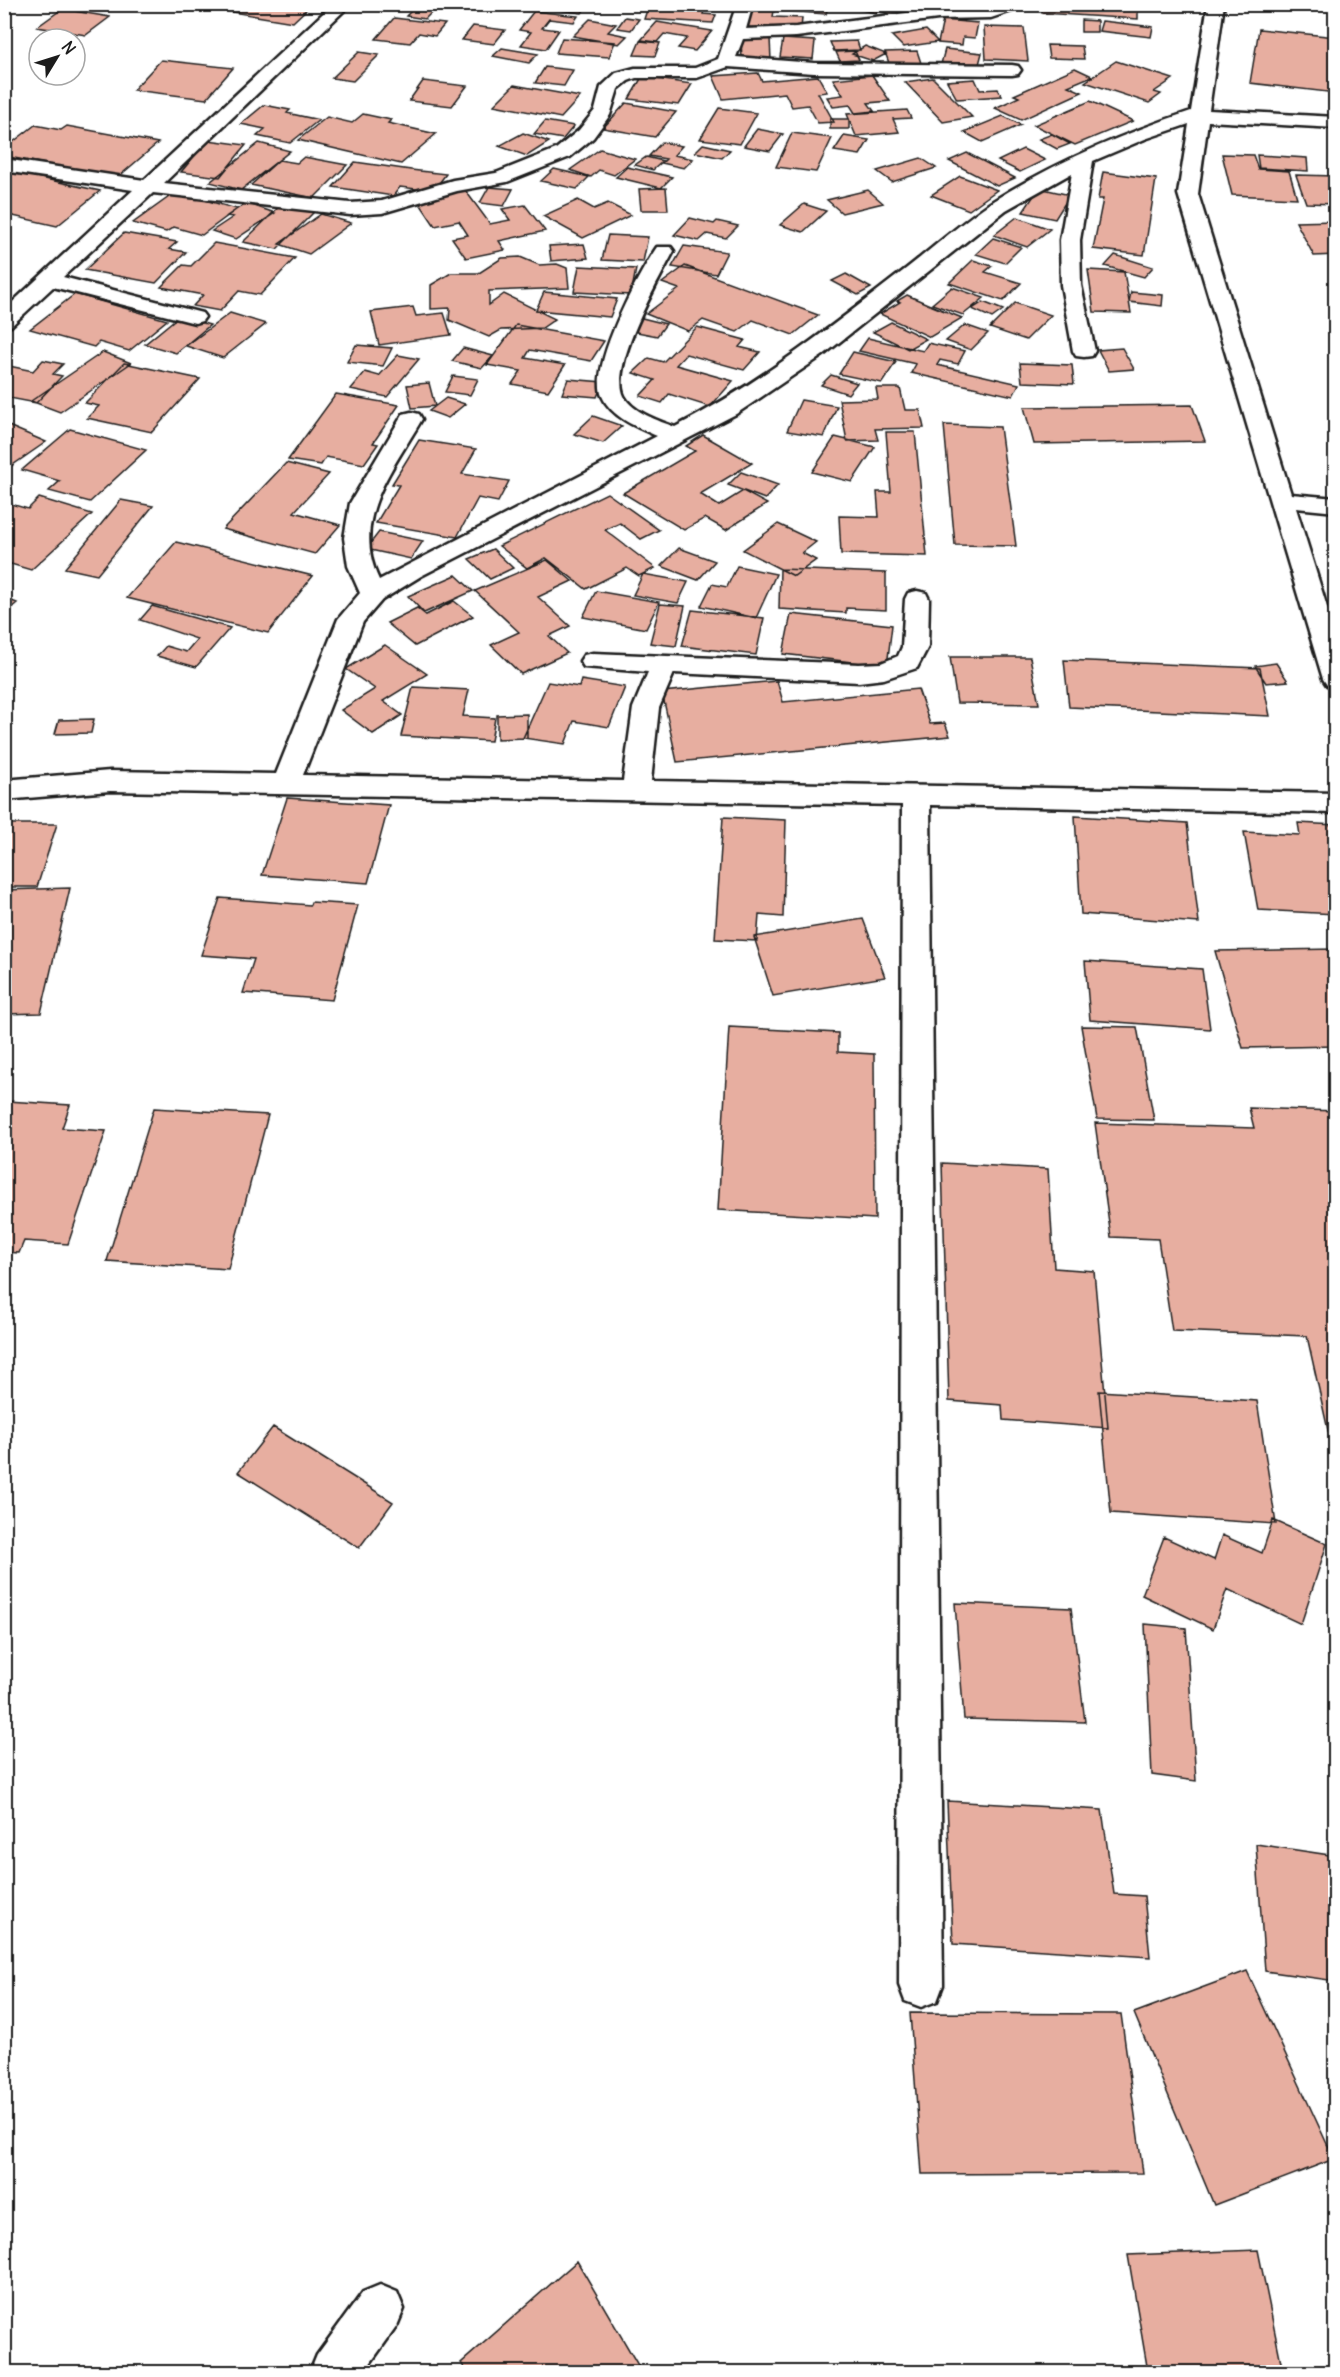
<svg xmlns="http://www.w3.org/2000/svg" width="1340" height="2377" font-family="Delius,sans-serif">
  <rect width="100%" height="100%" fill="#fff"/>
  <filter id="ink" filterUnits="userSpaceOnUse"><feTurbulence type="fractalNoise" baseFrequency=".0167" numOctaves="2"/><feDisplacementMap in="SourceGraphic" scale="12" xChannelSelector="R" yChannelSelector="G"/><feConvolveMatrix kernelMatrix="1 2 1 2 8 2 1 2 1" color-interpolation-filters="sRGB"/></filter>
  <g filter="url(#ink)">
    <path fill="#e7aea0" stroke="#1c1c1c" stroke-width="1.5" d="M 183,4 L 312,4 L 293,22 Z
      M 407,4 L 438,4 L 433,10 L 405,7 Z
      M 544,4 L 588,4 L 582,13 L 541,8 Z
      M 649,4 L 706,4 L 703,14 L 716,15 L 713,23 L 644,19 Z
      M 749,4 L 775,4 L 773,17 L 802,18 L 801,29 L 746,27 Z
      M 804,4 L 829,4 L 826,14 L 788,11 L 790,5 L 804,7 Z
      M 846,4 L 883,4 L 876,13 L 846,7 L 848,5 Z
      M 886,4 L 904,4 L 895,15 L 880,11 Z
      M 1042,4 L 1138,5 L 1138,19 L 1042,13 Z
      M 62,9 L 110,17 L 86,35 L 37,27 Z
      M 413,9 L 432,12 L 425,19 L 406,16 Z
      M 534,11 L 578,16 L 574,22 L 549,19 L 542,28 L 559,30 L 546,49 L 521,45 L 531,32 L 519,30 Z
      M 625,17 L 639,19 L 631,30 L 617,28 Z
      M 394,18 L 445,24 L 435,36 L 419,33 L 410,43 L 376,39 Z
      M 590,19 L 616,24 L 608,32 L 627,36 L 619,44 L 573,36 Z
      M 943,20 L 978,23 L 975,38 L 963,37 L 962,45 L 938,43 Z
      M 1081,20 L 1097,21 L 1097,32 L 1081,32 Z
      M 1102,21 L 1153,27 L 1151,37 L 1099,31 Z
      M 657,22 L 712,31 L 695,51 L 678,48 L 687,38 L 664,34 L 657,42 L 641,40 Z
      M 473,26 L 505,30 L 494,44 L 462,40 Z
      M 984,27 L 1024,28 L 1028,61 L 986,59 Z
      M 1259,29 L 1336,37 L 1336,93 L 1250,83 Z
      M 926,30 L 938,42 L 903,47 L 892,36 Z
      M 562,38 L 615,42 L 609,57 L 556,53 Z
      M 741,38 L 770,38 L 771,61 L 742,61 Z
      M 783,39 L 815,41 L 813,59 L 780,57 Z
      M 640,41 L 660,43 L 655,56 L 634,55 Z
      M 857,41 L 860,50 L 834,51 L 830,42 Z
      M 1047,45 L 1082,46 L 1084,59 L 1049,58 Z
      M 865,46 L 886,54 L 873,61 L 852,54 Z
      M 502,48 L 538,54 L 529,63 L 493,56 Z
      M 945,49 L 982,53 L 978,68 L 941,64 Z
      M 855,51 L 859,60 L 840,61 L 836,52 Z
      M 917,51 L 921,63 L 889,63 L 885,52 Z
      M 359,52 L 379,55 L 353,81 L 332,78 Z
      M 161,60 L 233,68 L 206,99 L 133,90 Z
      M 1116,61 L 1173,79 L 1154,92 L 1161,94 L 1149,103 L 1085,82 Z
      M 545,67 L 573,70 L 564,86 L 535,83 Z
      M 1075,68 L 1092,76 L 1068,86 L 1082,92 L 1021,120 L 995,108 L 1019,97 L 1014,95 Z
      M 758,73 L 762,81 L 818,76 L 827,92 L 818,93 L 834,122 L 818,123 L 808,105 L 792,107 L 785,93 L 723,99 L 713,76 Z
      M 872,75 L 890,101 L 868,103 L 874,111 L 855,113 L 850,105 L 833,107 L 827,97 L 843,95 L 833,79 Z
      M 642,77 L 692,84 L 679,105 L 629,99 Z
      M 933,78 L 972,117 L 943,122 L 905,82 Z
      M 975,79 L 980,90 L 998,89 L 1002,96 L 957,99 L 947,81 Z
      M 423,81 L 467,86 L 452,106 L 409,101 Z
      M 514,85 L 564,94 L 580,97 L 561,118 L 494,105 Z
      M 1090,101 L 1133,121 L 1075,145 L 1034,125 Z
      M 626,103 L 676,112 L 655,137 L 603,128 Z
      M 264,105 L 290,110 L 287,113 L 319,120 L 290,143 L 257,136 L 265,129 L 241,124 Z
      M 719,108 L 757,113 L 740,144 L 700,139 Z
      M 907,110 L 911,118 L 893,119 L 899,132 L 856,136 L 847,114 Z
      M 363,114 L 391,120 L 388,123 L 436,134 L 401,164 L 298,140 L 327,117 L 352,123 Z
      M 1003,116 L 1021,125 L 982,142 L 964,132 Z
      M 830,119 L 849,119 L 849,129 L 830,129 Z
      M 545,121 L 574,126 L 563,139 L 534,134 Z
      M 35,125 L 61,130 L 67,126 L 158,143 L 117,178 L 4,156 L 4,149 Z
      M 757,129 L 783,134 L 770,151 L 744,146 Z
      M 523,133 L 549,142 L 527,156 L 499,146 Z
      M 792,133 L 832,138 L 816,172 L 776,167 Z
      M 1052,134 L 1070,144 L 1057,149 L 1039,139 Z
      M 844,136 L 869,140 L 860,155 L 834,151 Z
      M 208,140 L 246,145 L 220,177 L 181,172 Z
      M 662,142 L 682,146 L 674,155 L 693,159 L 684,168 L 662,163 L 666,159 L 649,156 Z
      M 259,143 L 290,151 L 241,190 L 210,182 Z
      M 703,144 L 730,150 L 722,158 L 695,152 Z
      M 600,149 L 635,159 L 614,175 L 599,170 L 591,177 L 570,170 Z
      M 1023,149 L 1045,160 L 1020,172 L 998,161 Z
      M 967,153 L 1015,178 L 997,186 L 949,161 Z
      M 1222,154 L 1253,155 L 1258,169 L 1289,171 L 1297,198 L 1232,195 Z
      M 1257,155 L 1307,158 L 1308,171 L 1259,168 Z
      M 304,157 L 347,165 L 314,198 L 251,185 L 279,160 L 297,163 Z
      M 646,157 L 663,161 L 653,170 L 635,165 Z
      M 921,158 L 936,168 L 892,182 L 877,171 Z
      M 355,162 L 411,170 L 446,174 L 433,191 L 400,187 L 393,196 L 333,187 Z
      M 627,167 L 672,177 L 661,188 L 616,177 Z
      M 554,169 L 589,177 L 577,189 L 541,181 Z
      M 4,170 L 100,191 L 57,226 L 4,214 Z
      M 1103,172 L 1156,179 L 1144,255 L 1093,249 L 1103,199 L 1098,199 Z
      M 1296,175 L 1336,176 L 1336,204 L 1306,203 Z
      M 960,176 L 997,190 L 969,210 L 931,195 Z
      M 489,187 L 513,189 L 504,206 L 480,203 Z
      M 666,188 L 668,210 L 641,210 L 639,189 Z
      M 1039,188 L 1070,195 L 1055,219 L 1023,212 Z
      M 465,190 L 490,224 L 510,220 L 502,209 L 525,205 L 545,231 L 499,241 L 505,250 L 466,258 L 452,238 L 468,235 L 459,221 L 435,226 L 417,199 Z
      M 868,190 L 883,203 L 842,213 L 827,200 Z
      M 176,192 L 237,209 L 202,235 L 174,227 L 166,232 L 133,223 Z
      M 578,200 L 594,209 L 608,203 L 631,215 L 583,238 L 543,216 Z
      M 246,203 L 275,213 L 236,239 L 212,231 L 233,217 L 227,216 Z
      M 804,204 L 826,211 L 803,232 L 780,225 Z
      M 280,206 L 314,212 L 277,249 L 243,242 Z
      M 321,214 L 351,223 L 309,254 L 279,244 Z
      M 1017,217 L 1050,229 L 1027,247 L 994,235 Z
      M 690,218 L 714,224 L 717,221 L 738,226 L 726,238 L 707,234 L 699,241 L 674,235 Z
      M 1336,221 L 1336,255 L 1314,256 L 1296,222 Z
      M 124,233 L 177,242 L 169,249 L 186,252 L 156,283 L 85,270 Z
      M 608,235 L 648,237 L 643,262 L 602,260 Z
      M 993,238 L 1021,247 L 1005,263 L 976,254 Z
      M 214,243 L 295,258 L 260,295 L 239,291 L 220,311 L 193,306 L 203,295 L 161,287 L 183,265 L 191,266 Z
      M 584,244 L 588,258 L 551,261 L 549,246 Z
      M 684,246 L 727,252 L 716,274 L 672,267 Z
      M 1115,255 L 1153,267 L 1144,277 L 1105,266 Z
      M 520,257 L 539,265 L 557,264 L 567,268 L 569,288 L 489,291 L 489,305 L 504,294 L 555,319 L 542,328 L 501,330 L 489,337 L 449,320 L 450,308 L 431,309 L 431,285 L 451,273 L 479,273 L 502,258 Z
      M 973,260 L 992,266 L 985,272 L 1021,283 L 1003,301 L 949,283 Z
      M 579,266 L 636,269 L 631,295 L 574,292 Z
      M 685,266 L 818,315 L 793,335 L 753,320 L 737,332 L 703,320 L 688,331 L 646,314 L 679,289 L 662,283 Z
      M 1088,270 L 1124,272 L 1131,313 L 1094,312 Z
      M 846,274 L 871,288 L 858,295 L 832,281 Z
      M 952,287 L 984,298 L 963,315 L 932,304 Z
      M 544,292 L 617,299 L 610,317 L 536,310 Z
      M 1131,292 L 1163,295 L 1162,306 L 1129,302 Z
      M 75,294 L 167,320 L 129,351 L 99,342 L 94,347 L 30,329 Z
      M 907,295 L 930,305 L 962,318 L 930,337 L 880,314 L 900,302 L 897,301 Z
      M 983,302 L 1003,310 L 992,318 L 972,309 Z
      M 1015,303 L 1051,315 L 1026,340 L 990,328 Z
      M 413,307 L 416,316 L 444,313 L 451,335 L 379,345 L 371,312 Z
      M 230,313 L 266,324 L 223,358 L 186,346 Z
      M 179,316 L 210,325 L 176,353 L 145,344 Z
      M 642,318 L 666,324 L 657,336 L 632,331 Z
      M 891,322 L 926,339 L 908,349 L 873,332 Z
      M 516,325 L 604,341 L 591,361 L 530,350 L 525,358 L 565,365 L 548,391 L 512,384 L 521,371 L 487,365 Z
      M 965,325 L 988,333 L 971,350 L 946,341 Z
      M 697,327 L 745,340 L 739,347 L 760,352 L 744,370 L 686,354 L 676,365 L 733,381 L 710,407 L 669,394 L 662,403 L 640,396 L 655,380 L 633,373 L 649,358 L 663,362 Z
      M 868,338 L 923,351 L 928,343 L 965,351 L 958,364 L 940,360 L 937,365 L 1019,384 L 1013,396 L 911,373 L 916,364 L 859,351 Z
      M 356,345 L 392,348 L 383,366 L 347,362 Z
      M 463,348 L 493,356 L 482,368 L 452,361 Z
      M 1122,348 L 1134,369 L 1109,371 L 1098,350 Z
      M 103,352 L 131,363 L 60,412 L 31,401 Z
      M 853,352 L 896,362 L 882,383 L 839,374 Z
      M 398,355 L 419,359 L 387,397 L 351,389 L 365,372 L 379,376 Z
      M 43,360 L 63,364 L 53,374 L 62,376 L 36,403 L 4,397 L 4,365 L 33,371 Z
      M 124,363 L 200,379 L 152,432 L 87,418 L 99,406 L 85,403 Z
      M 1020,363 L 1072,365 L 1074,384 L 1022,382 Z
      M 831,375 L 857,383 L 848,394 L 821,385 Z
      M 453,376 L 478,379 L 470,395 L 445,392 Z
      M 568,379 L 603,382 L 597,397 L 562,394 Z
      M 429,383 L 435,406 L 412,408 L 407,385 Z
      M 876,388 L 900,388 L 905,410 L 920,410 L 924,428 L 875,429 L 878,440 L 847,441 L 839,400 L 878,399 Z
      M 336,394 L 399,405 L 373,443 L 378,444 L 364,464 L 326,457 L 321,465 L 288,460 Z
      M 446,398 L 465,404 L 448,418 L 429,411 Z
      M 801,400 L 837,406 L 824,437 L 787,431 Z
      M 1192,405 L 1205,441 L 1034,444 L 1024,407 Z
      M 593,416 L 622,426 L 603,443 L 574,434 Z
      M 4,424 L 46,442 L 4,471 Z
      M 944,425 L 1000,427 L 1016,546 L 955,545 Z
      M 70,429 L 146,450 L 90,502 L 49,491 L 60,481 L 22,470 Z
      M 886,432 L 915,432 L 927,556 L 841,554 L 839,516 L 879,517 L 877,492 L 891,492 Z
      M 703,435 L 752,463 L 700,494 L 719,506 L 743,491 L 767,504 L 726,530 L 705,518 L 684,530 L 623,493 L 695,451 L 686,446 Z
      M 835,437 L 875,447 L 852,482 L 812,472 Z
      M 419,440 L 476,449 L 462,474 L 509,481 L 498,502 L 478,498 L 457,537 L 376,523 L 399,485 L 392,484 Z
      M 286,463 L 329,474 L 294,512 L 340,525 L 315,554 L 223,529 Z
      M 741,472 L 778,485 L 765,499 L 728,485 Z
      M 607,493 L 659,530 L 641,539 L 620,523 L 605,530 L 655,568 L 639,576 L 627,568 L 586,589 L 546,558 L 527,568 L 499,546 Z
      M 39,498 L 92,514 L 31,570 L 4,562 L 4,502 L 28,509 Z
      M 121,500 L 153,506 L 97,575 L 65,568 Z
      M 778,524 L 816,542 L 802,553 L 816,560 L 794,576 L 743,550 Z
      M 379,532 L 423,541 L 411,559 L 366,549 Z
      M 176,542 L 313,576 L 268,633 L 127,598 Z
      M 679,548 L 715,561 L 698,580 L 661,566 Z
      M 493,549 L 513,568 L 490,579 L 469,559 Z
      M 547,560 L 572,581 L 538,597 L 570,626 L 549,636 L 567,653 L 521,674 L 491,645 L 519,632 L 475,591 Z
      M 737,566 L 776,574 L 756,618 L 701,606 L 712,584 L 727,587 Z
      M 780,569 L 886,573 L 886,610 L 846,608 L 846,613 L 779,609 Z
      M 643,574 L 688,582 L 678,603 L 633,595 Z
      M 456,575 L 473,591 L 424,613 L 408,596 Z
      M 596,591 L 659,602 L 646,629 L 583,617 Z
      M 4,598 L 17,603 L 4,614 Z
      M 454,601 L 473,616 L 415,646 L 387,623 L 417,608 L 426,615 Z
      M 660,604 L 685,606 L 676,646 L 650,643 Z
      M 152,606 L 230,628 L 196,667 L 157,656 L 166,646 L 186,652 L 197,639 L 140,620 Z
      M 692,610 L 764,618 L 756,655 L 682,646 Z
      M 791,614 L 892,625 L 887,666 L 783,654 Z
      M 385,645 L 427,674 L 383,701 L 402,715 L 373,734 L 341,710 L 375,689 L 346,669 Z
      M 950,657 L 1030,657 L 1039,704 L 957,703 Z
      M 1064,660 L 1260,668 L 1270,716 L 1069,707 Z
      M 1276,663 L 1288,681 L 1266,683 L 1255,666 Z
      M 581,680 L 625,687 L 609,727 L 574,721 L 565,744 L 523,738 L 548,682 L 579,687 Z
      M 777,681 L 783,702 L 918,689 L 930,724 L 945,723 L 950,736 L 677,762 L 662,692 Z
      M 413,687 L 469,690 L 463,716 L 495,718 L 491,741 L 401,736 Z
      M 527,714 L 527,738 L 497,739 L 497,715 Z
      M 94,719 L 91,733 L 55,734 L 59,720 Z
      M 287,798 L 389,805 L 368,883 L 262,875 Z
      M 1075,816 L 1187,823 L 1199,923 L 1081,914 Z
      M 723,817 L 786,820 L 783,917 L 759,915 L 757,941 L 715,939 Z
      M 1298,823 L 1336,825 L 1336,914 L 1258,910 L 1244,832 L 1300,835 Z
      M 4,824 L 57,824 L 37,887 L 4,887 Z
      M 70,888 L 41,1013 L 4,1014 L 4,890 Z
      M 220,898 L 310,905 L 311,902 L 358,905 L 332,1000 L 243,993 L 254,959 L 201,955 Z
      M 863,919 L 885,977 L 773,996 L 754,937 Z
      M 1336,949 L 1336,1046 L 1243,1048 L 1215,951 Z
      M 1085,961 L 1202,969 L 1210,1029 L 1090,1020 Z
      M 1081,1026 L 1137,1027 L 1154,1120 L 1097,1119 Z
      M 729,1027 L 838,1033 L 838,1052 L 874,1054 L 875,1219 L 718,1210 Z
      M 7,1101 L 70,1105 L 62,1128 L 106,1131 L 68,1244 L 24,1241 L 19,1253 L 4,1252 L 4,1106 Z
      M 154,1108 L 268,1115 L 228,1269 L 107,1261 Z
      M 1249,1108 L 1336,1111 L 1336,1466 L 1307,1336 L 1172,1331 L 1158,1239 L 1111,1237 L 1095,1123 L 1254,1128 Z
      M 942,1163 L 1048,1169 L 1054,1268 L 1094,1271 L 1108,1428 L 1003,1420 L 1002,1405 L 949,1401 Z
      M 1099,1391 L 1257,1401 L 1276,1524 L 1111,1513 Z
      M 273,1427 L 393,1502 L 359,1548 L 238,1472 Z
      M 1273,1520 L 1327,1544 L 1301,1624 L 1227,1589 L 1213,1629 L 1142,1595 L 1164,1537 L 1214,1560 L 1222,1535 L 1262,1553 Z
      M 955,1603 L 1071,1608 L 1085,1722 L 964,1719 Z
      M 1145,1624 L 1186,1628 L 1196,1781 L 1152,1775 Z
      M 947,1801 L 1102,1810 L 1114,1894 L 1144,1896 L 1150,1957 L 953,1944 Z
      M 1256,1844 L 1336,1856 L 1336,1981 L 1265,1971 Z
      M 1247,1971 L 1334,2159 L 1214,2205 L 1134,2013 Z
      M 910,2013 L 1121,2014 L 1143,2173 L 922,2174 Z
      M 1258,2250 L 1283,2372 L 1148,2372 L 1128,2255 Z
      M 577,2261 L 642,2372 L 467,2372 L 461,2363 Z"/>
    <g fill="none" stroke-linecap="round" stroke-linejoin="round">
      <g stroke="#1c1c1c" stroke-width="5">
        <path id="street" d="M 333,4 L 351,4 L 164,183 L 350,203 L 382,201 L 453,180 L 496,173 L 556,149 L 579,130 L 595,110 L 601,87 L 616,73 L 635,68 L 695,68 L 718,59 L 737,4 L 753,4 L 746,29 L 796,27 L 938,9 L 1023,4 L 1021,8 L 991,18 L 938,19 L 796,37 L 743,39 L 736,57 L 814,63 L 1012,65 L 1018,66 L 1021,70 L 1018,74 L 1012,75 L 814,73 L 728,67 L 697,78 L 636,78 L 628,81 L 618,89 L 610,115 L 593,138 L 570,157 L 507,182 L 457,191 L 382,213 L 350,215 L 153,193 L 63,277 L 202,313 L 205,317 L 202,321 L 195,323 L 53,287 L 11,326 L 4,328 L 4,310 L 133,190 L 4,171 L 4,159 L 144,180 Z
          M 1208,4 L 1224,4 L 1209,110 L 1336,117 L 1336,128 L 1208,121 L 1198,194 L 1291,494 L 1336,498 L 1336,512 L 1296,508 L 1336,636 L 1336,687 L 1327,685 L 1323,679 L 1178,194 L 1189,124 L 1145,139 L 1093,161 L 1080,240 L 1081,285 L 1095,351 L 1092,356 L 1084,357 L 1076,356 L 1073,351 L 1061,285 L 1060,240 L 1072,173 L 1006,210 L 822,356 L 736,414 L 421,576 L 382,600 L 363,622 L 303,775 L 623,781 L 633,708 L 648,672 L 584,667 L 580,661 L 584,655 L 593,653 L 859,664 L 881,663 L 898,656 L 902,647 L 905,599 L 908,593 L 917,591 L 926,593 L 929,599 L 928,647 L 917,668 L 884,679 L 859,682 L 674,673 L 659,708 L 651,781 L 1336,793 L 1336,813 L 930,805 L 943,1985 L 937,2001 L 921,2007 L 905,2001 L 899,1985 L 902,805 L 110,791 L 4,800 L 4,780 L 110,771 L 276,774 L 338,619 L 360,593 L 348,566 L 344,538 L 350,503 L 403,414 L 411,412 L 419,414 L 422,419 C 392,471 350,519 379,580 L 657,436 C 638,428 611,417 602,396 C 589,366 639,273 657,247 L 671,247 L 674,251 C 659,280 609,366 624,396 C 632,412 659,421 675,427 C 759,384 832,326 907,268 C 935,246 963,221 993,201 C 1055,162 1122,134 1191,111 Z
          M 380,2285 L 397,2292 L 404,2309 L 397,2326 L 364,2372 L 310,2372 L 317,2355 L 363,2292 Z"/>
      </g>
      <use href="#street" fill="#fff" fill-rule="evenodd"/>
    </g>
  </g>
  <rect width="1340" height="2377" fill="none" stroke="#fff" stroke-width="24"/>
  <rect x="12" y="12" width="1316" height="2353" fill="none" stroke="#1c1c1c" stroke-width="2" filter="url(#ink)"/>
  <g transform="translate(57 57) rotate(52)"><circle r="28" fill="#ffffff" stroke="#a4a4a4" stroke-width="1.5"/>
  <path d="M0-4.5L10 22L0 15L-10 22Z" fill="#1c1c1c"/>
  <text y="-9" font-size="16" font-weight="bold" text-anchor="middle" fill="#1c1c1c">N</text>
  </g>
</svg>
